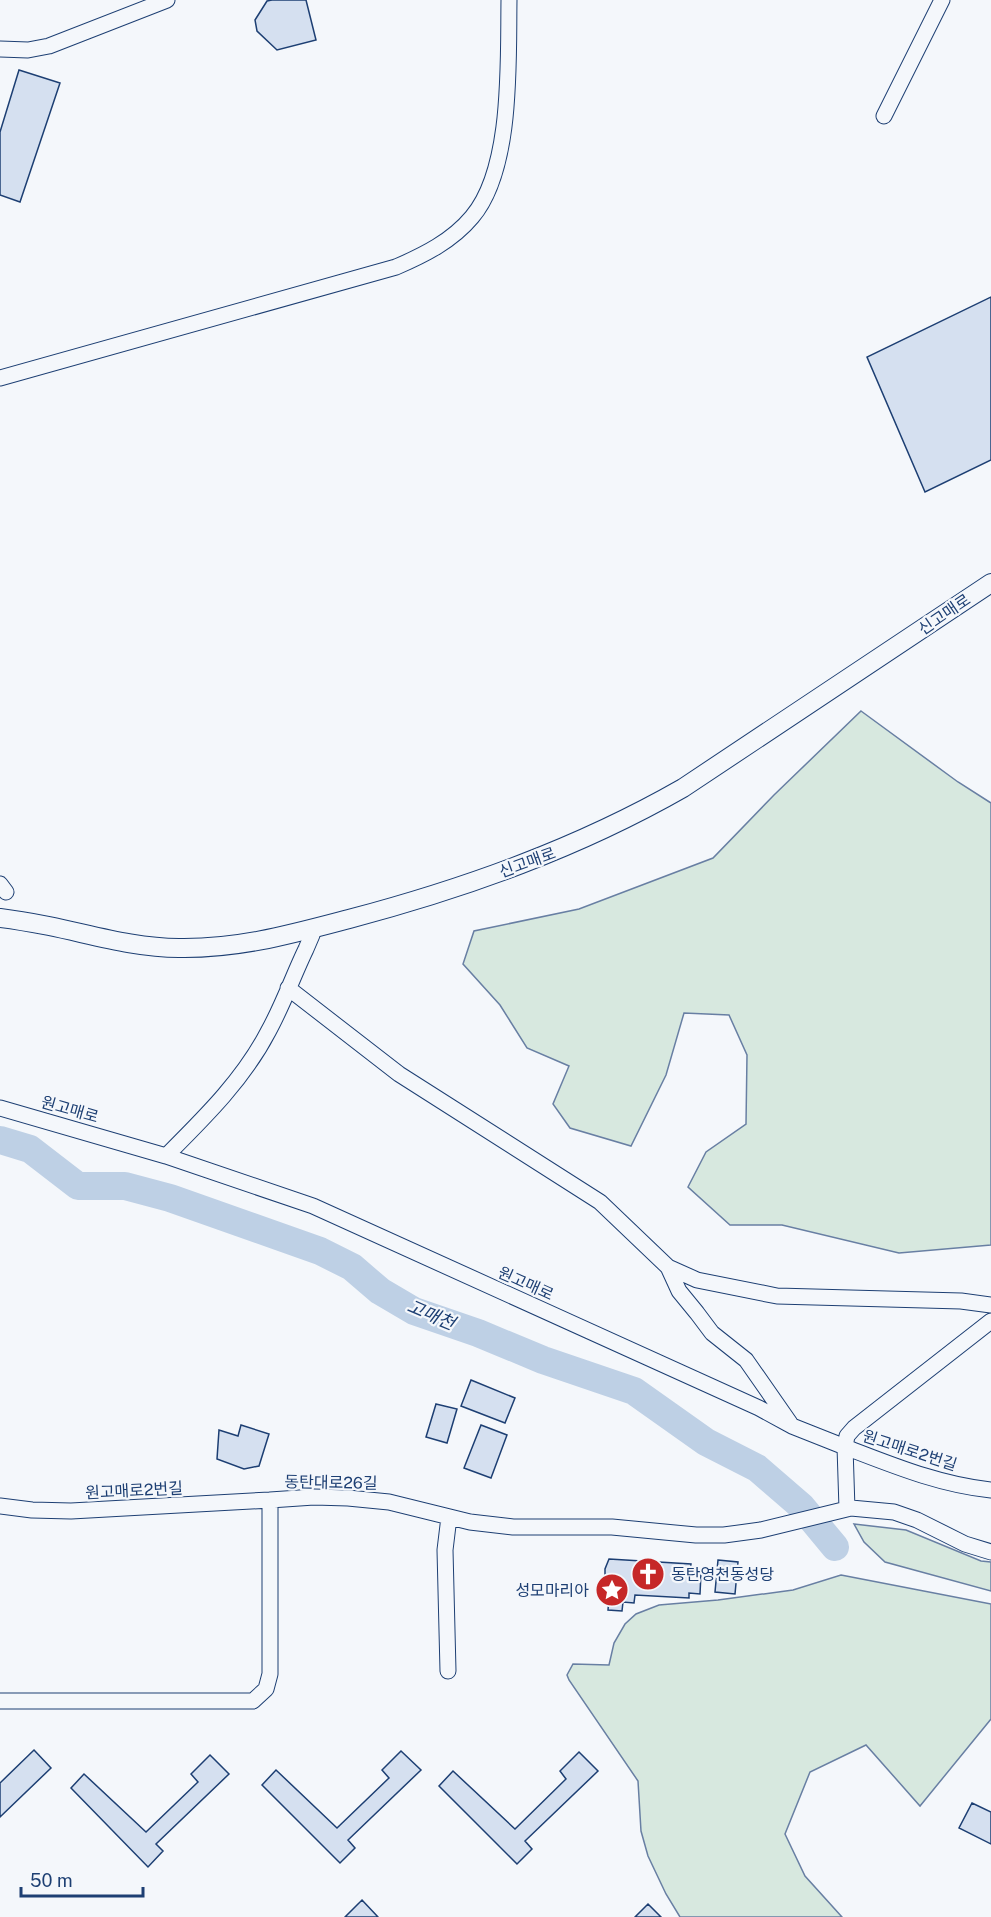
<svg xmlns="http://www.w3.org/2000/svg" width="991" height="1917" font-family="'Public Sans','Noto Sans KR',sans-serif">
  <rect width="100%" height="100%" fill="#f4f7fb"/>
  <path fill="#d7e8df" stroke="#687fa3" stroke-width="1.5" d="M 861,711 L 958,782 L 991,803 L 991,1245 L 899,1253 L 782,1225 L 730,1225 L 688,1187 L 706,1152 L 746,1124 L 747,1055 L 729,1015 L 684,1013 L 666,1075 L 631,1146 L 570,1128 L 553,1104 L 569,1066 L 527,1048 L 500,1005 L 463,964 L 474,931 L 579,909 L 713,858 L 774,795 Z
    M 854,1524 L 906,1530 L 981,1561 L 991,1562 L 991,1591 L 885,1562 L 864,1542 Z
    M 841,1575 L 991,1604 L 991,1719 L 920,1806 L 866,1745 L 810,1772 L 785,1834 L 805,1876 L 842,1917 L 680,1917 L 666,1894 L 648,1856 L 641,1831 L 638,1781 L 569,1680 L 567,1675 L 573,1664 L 609,1665 L 614,1643 L 625,1624 L 636,1614 L 659,1605 L 718,1600 L 793,1590 Z"/>
  <g fill="none" stroke-linecap="round" stroke-linejoin="round">
    <path stroke="#bed0e5" stroke-width="28" d="M 0,1140 L 30,1149 L 78,1186 L 125,1186 L 170,1198 L 320,1251 L 352,1267 L 380,1291 L 414,1311 L 478,1333 L 543,1360 L 634,1391 L 706,1442 L 757,1468 L 801,1506 L 835,1547"/>
  </g>
  <path fill="#d5e0f0" stroke="#1d3f73" stroke-width="1.5" d="M 272,0 L 306,0 L 316,40 L 277,50 L 257,31 L 255,20 L 267,1 Z
    M 19,70 L 60,83 L 20,202 L 0,195 L 0,132 Z
    M 991,297 L 991,460 L 925,492 L 867,357 Z
    M 471,1380 L 515,1398 L 505,1423 L 461,1406 Z
    M 436,1404 L 457,1409 L 447,1443 L 426,1437 Z
    M 241,1425 L 269,1434 L 259,1466 L 244,1469 L 217,1459 L 219,1430 L 238,1436 Z
    M 481,1425 L 507,1435 L 491,1478 L 464,1468 Z
    M 609,1559 L 691,1564 L 690,1573 L 701,1573 L 700,1594 L 689,1593 L 689,1598 L 635,1595 L 634,1603 L 623,1602 L 622,1611 L 608,1610 L 609,1598 L 613,1598 L 614,1581 L 605,1581 L 605,1569 Z
    M 718,1560 L 738,1562 L 735,1594 L 715,1592 Z
    M 34,1750 L 51,1768 L 0,1817 L 0,1783 Z
    M 401,1751 L 421,1770 L 348,1840 L 355,1848 L 340,1863 L 262,1785 L 276,1770 L 337,1828 L 389,1778 L 382,1770 Z
    M 579,1752 L 598,1771 L 525,1841 L 532,1849 L 517,1864 L 439,1786 L 453,1771 L 515,1829 L 566,1779 L 560,1771 Z
    M 210,1755 L 229,1774 L 156,1844 L 163,1851 L 148,1867 L 71,1788 L 84,1774 L 146,1832 L 198,1782 L 191,1774 Z
    M 972,1803 L 991,1812 L 991,1844 L 959,1828 Z
    M 362,1900 L 378,1917 L 345,1917 Z
    M 648,1904 L 661,1917 L 635,1917 Z"/>
  <g fill="none" stroke-linecap="round" stroke-linejoin="round">
    <g stroke="#1d3f73" stroke-width="17">
      <path id="minor" d="M 0,49 L 28,50 L 49,46 L 167,0
        M 884,116 L 942,0
        M 0,378 L 396,267 C 424,255 452,241 472,217 C 513,169 508,61 509,0
        M 0,884 L 6,892
        M 288,988 L 399,1074 L 600,1202 L 668,1267 L 679,1291 L 697,1313 L 712,1333 L 746,1360 L 790,1423
        M 0,1108 L 166,1156 L 313,1206 L 759,1408 L 792,1426 L 845,1447 L 847,1436 L 854,1428 L 991,1321
        M 166,1156 C 204,1118 243,1080 268,1032 C 283,1005 293,976 306,949 L 312,935 L 312,928
        M 668,1267 L 697,1280 L 777,1296 L 961,1301 L 991,1305
        M 0,1506 L 32,1510 L 71,1511 L 270,1500
        M 847,1509 L 845,1447 C 892,1465 940,1485 991,1490
        M 448,1671 L 445,1550 L 449,1517
        M 0,1701 L 253,1701 L 266,1689 L 270,1674 L 270,1500 L 314,1497 L 348,1498 L 389,1502 L 470,1522 L 513,1527 L 612,1527 L 696,1535 L 724,1535 L 761,1530 L 851,1508 L 894,1512 L 917,1520 L 965,1544 L 991,1552"/>
    </g>
    <g stroke="#1d3f73" stroke-width="20">
      <path id="tertiary" d="M 0,918 C 16,920 33,923 49,926 C 93,935 135,948 179,948 C 239,949 292,934 349,919 C 466,888 578,848 683,788 L 991,583"/>
    </g>
    <use href="#minor" stroke="#f4f7fb" stroke-width="15"/>
    <use href="#tertiary" stroke="#f4f7fb" stroke-width="18"/>
  </g>
  <defs>
    <g id="church-disc" transform="scale(1.725)"><circle r="9.5" fill="#c62828" stroke="#f4f7fb"/><path d="M-1.2-6h2.4v3.5h3.3v2.4h-3.3V6h-2.4V-.1h-3.3v-2.4h3.3Z" fill="#fff"/></g>
    <g id="sight-disc" transform="scale(1.725)"><circle r="9.5" fill="#c62828" stroke="#f4f7fb"/><path d="M0-6L1.8-2.2L6-1.7L2.9 1.2L3.7 5.4L0 3.3L-3.7 5.4L-2.9 1.2L-6-1.7L-1.8-2.2Z" fill="#fff"/></g>
  </defs>
  <g fill-rule="evenodd">
    <use href="#church-disc" x="648" y="1574"/>
    <use href="#sight-disc" x="612" y="1590"/>
  </g>
  <g text-anchor="middle" stroke-width="4.5" stroke-linejoin="round" paint-order="stroke">
    <g font-size="16" fill="#1d3f73" stroke="#f4f7fb">
      <text transform="translate(944 614) rotate(-34)" y="6">신고매로</text>
      <text transform="translate(527 862) rotate(-20)" y="6">신고매로</text>
      <text transform="translate(70 1109) rotate(16)" y="6">원고매로</text>
      <text transform="translate(526 1283) rotate(24)" y="6">원고매로</text>
      <text transform="translate(910 1450) rotate(18)" y="6">원고매로2번길</text>
      <text transform="translate(331 1482) rotate(1)" y="6">동탄대로26길</text>
      <text transform="translate(134 1490) rotate(-3)" y="6">원고매로2번길</text>
    </g>
    <g font-size="16" fill="#1d3f73" stroke="#f4f7fb" text-anchor="start">
      <text x="671" y="1580">동탄영천동성당</text>
      <text x="589" y="1596" text-anchor="end">성모마리아</text>
    </g>
    <g font-size="18" font-style="italic" fill="#1d3f73" stroke="#f4f7fb">
      <text transform="translate(431 1315) rotate(23)" y="6">고매천</text>
    </g>
  </g>
  <path d="M21 1887v9h122v-9" fill="none" stroke="#1d3f73" stroke-width="3"/>
  <text x="30" y="1887" font-size="18" fill="#1d3f73" stroke="#f4f7fb" stroke-width="4.5" paint-order="stroke">50 m</text>
</svg>
